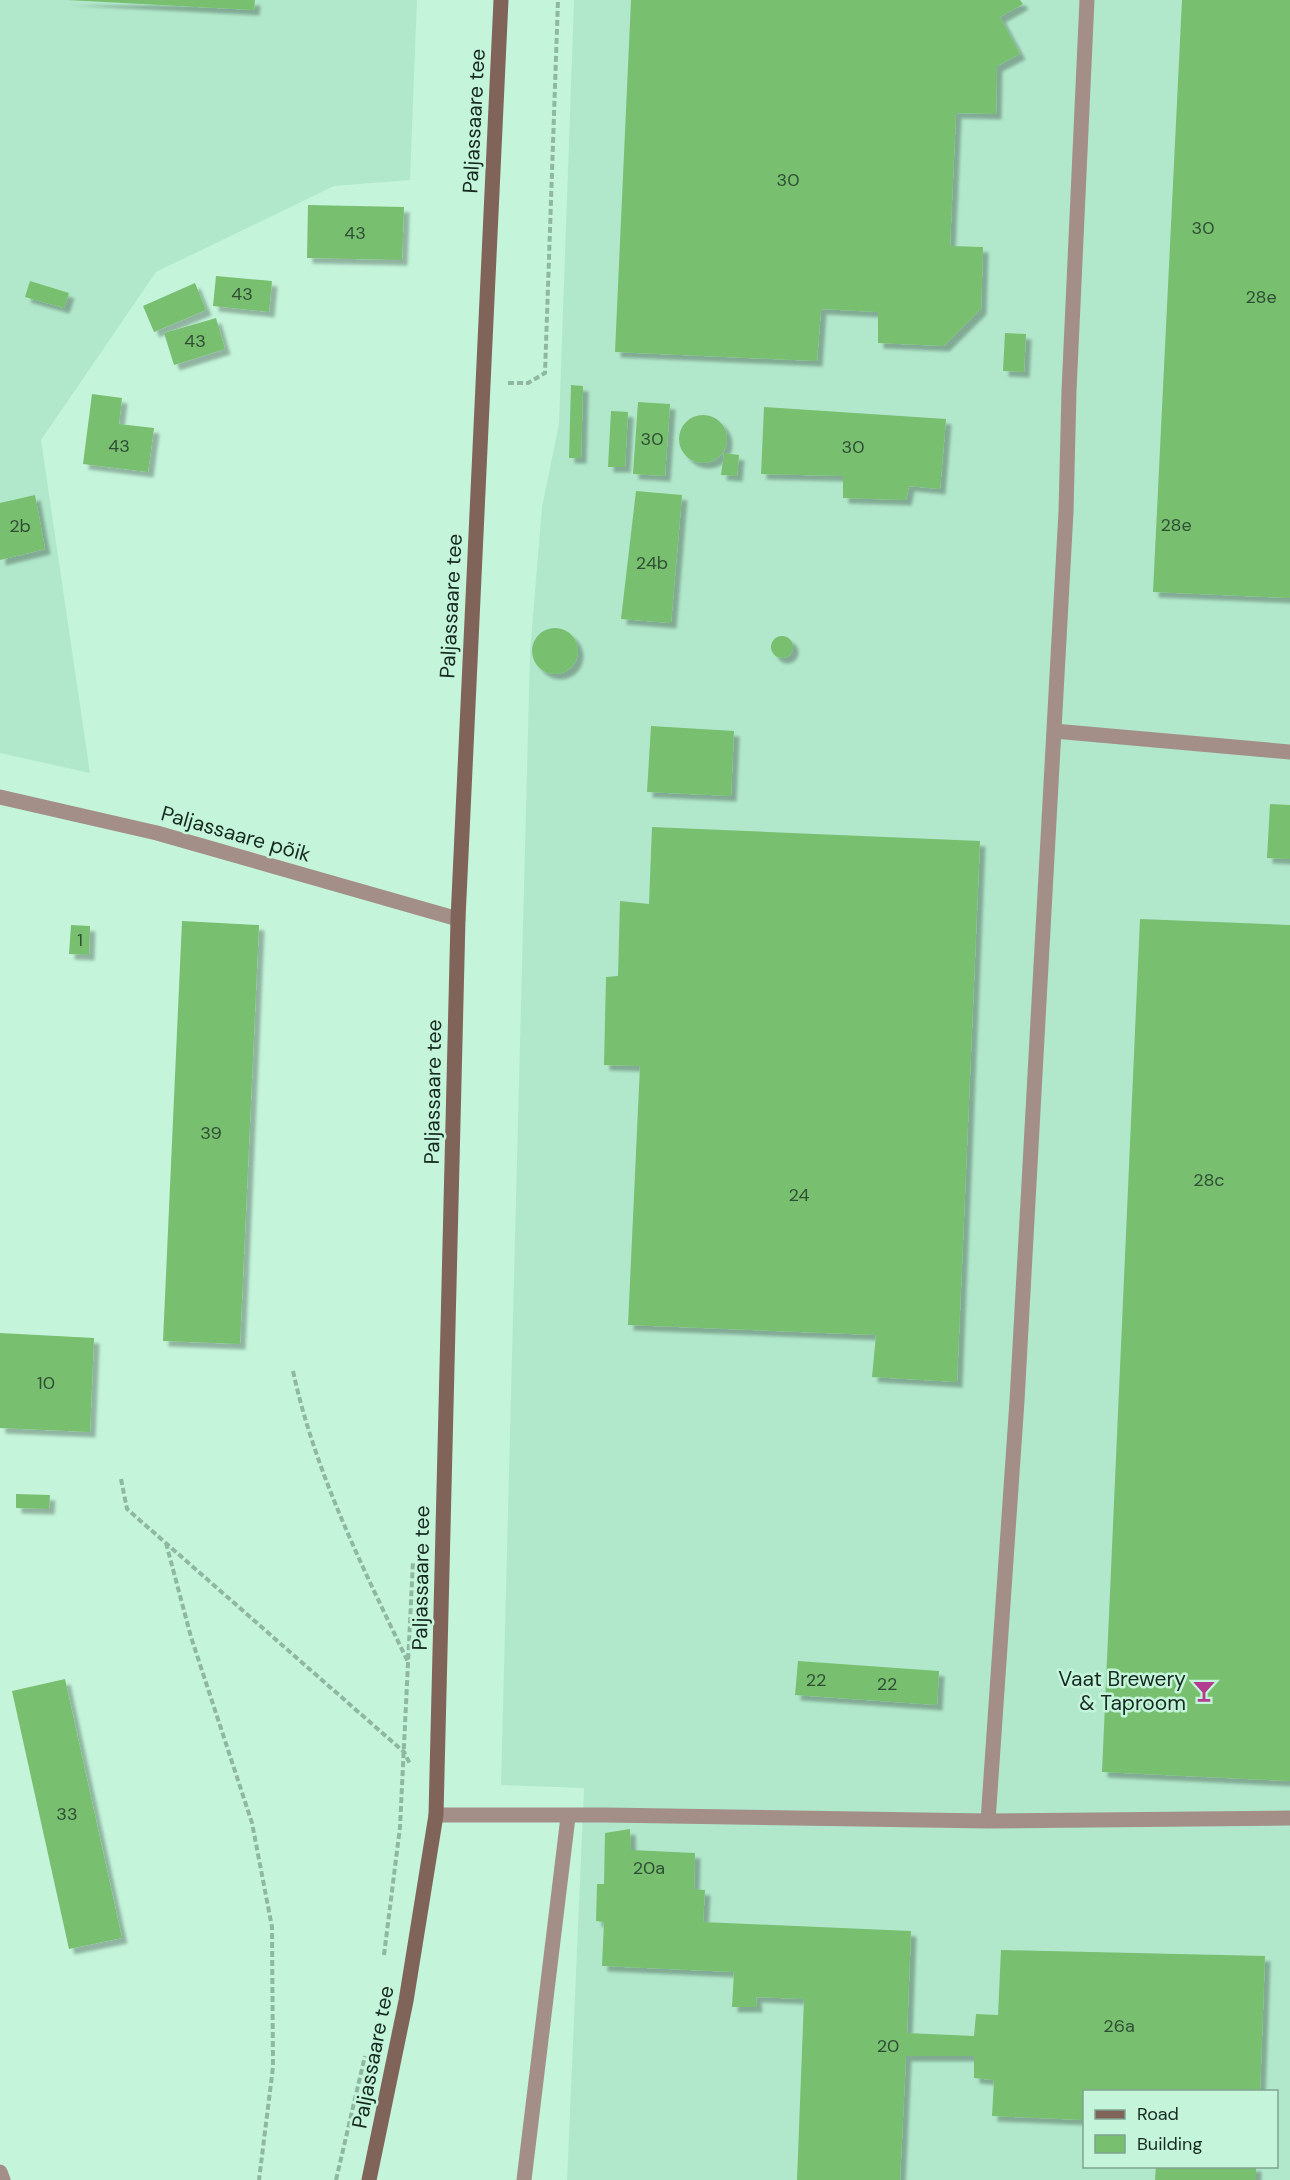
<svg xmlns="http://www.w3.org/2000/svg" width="1290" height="2180" font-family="'DM Sans',sans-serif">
  <defs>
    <filter id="shadow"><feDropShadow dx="5.5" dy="5.5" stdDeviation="1.5" flood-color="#0004"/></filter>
  </defs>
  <rect width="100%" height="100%" fill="#c4f5db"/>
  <path fill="#b1e8cb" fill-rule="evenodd" d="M 0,0 L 417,0 L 410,180 L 334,186 L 156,272 L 41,440 L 90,773 L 0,753 Z
    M 574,0 L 1290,0 L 1290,2180 L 567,2180 L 584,1788 L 501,1785 L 530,652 L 542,507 L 559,424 ZM 1084,2092 L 1276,2092 L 1276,2166 L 1084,2166 Z"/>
  <path fill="#78bf70" filter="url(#shadow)" d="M 67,0 L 255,0 L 254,10 Z
    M 631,0 L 1020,0 L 1023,4 L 1000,17 L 1020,54 L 997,66 L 996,114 L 956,113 L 950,246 L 983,247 L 981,309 L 944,346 L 878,343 L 878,312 L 821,309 L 817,361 L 615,352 Z
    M 1182,0 L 1290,0 L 1290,598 L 1153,592 Z
    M 308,205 L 404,207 L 402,260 L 307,258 Z
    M 216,276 L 272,281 L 269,312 L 213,306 Z
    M 30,281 L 69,293 L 64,308 L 25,297 Z
    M 195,283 L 206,310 L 154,332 L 143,306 Z
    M 216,318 L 225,349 L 174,365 L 164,333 Z
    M 1005,333 L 1026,334 L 1024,372 L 1003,371 Z
    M 571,385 L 583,386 L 581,458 L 569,458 Z
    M 92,394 L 122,398 L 119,424 L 154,428 L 148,472 L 83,464 Z
    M 638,402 L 670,404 L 665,476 L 633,474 Z
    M 764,407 L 946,419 L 940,489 L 909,486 L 906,500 L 843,498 L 843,476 L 761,474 Z
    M 611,411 L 628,412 L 625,467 L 608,467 Z
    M679 439a24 24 0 1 1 48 0a24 24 0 1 1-48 0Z
    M 724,453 L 739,455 L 737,476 L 721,475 Z
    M 636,491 L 682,495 L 671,623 L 621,619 Z
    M 35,495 L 45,549 L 0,560 L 0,503 Z
    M532 651a23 23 0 1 1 46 0a23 23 0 1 1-46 0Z
    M771 647a11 11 0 1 1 22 0a11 11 0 1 1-22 0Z
    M 651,726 L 734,731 L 731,796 L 647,792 Z
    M 1270,804 L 1290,805 L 1290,859 L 1267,858 Z
    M 652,827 L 980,841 L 957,1382 L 872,1377 L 876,1335 L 628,1325 L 640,1066 L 604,1065 L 606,977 L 618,976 L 620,901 L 649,904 Z
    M 1140,919 L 1290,925 L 1290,1781 L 1102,1772 Z
    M 182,921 L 259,925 L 240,1344 L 163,1341 Z
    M 71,925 L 90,926 L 89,955 L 69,954 Z
    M 0,1333 L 94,1338 L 90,1432 L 0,1428 Z
    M 16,1494 L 50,1495 L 49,1509 L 16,1508 Z
    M 798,1661 L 939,1671 L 937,1705 L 795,1695 Z
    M 65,1679 L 122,1938 L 69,1949 L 12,1691 Z
    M 630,1829 L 631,1850 L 695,1853 L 694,1889 L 705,1890 L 703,1922 L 911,1931 L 907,2033 L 974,2036 L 976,2014 L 998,2015 L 1001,1950 L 1265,1956 L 1260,2092 L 1084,2092 L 1084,2120 L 992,2116 L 994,2080 L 974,2078 L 974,2056 L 906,2056 L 900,2180 L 797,2180 L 804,1999 L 756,1997 L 757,2007 L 732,2007 L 734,1972 L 602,1966 L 604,1922 L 596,1921 L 597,1884 L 604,1884 L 605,1833 Z
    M 1156,2166 L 1256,2166 L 1256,2180 L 1155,2180 Z"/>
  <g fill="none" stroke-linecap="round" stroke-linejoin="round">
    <path stroke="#8fb7a2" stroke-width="4" stroke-dasharray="6 3" stroke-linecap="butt" d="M 508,383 L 528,383 L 545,373 L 558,0
      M 293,1371 C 315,1473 363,1568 408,1662
      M 121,1479 L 127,1509 L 404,1752 L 410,1764
      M 166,1543 L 191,1637 L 252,1823 L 272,1927 L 273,2067 L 259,2180
      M 384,1955 L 400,1827 L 413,1561
      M 336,2180 L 365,2056"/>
    <path stroke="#a38f87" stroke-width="15" d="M 1054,731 L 1290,752
      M 436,1815 L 606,1815 L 988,1821 L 1290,1818
      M 988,1821 L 1017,1401 L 1066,512 L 1069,391 L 1087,0
      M 0,2172 L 3,2180
      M 524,2180 L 568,1817"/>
    <path stroke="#a38f87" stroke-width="15" d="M 0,797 L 157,833 L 458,919"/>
    <path stroke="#816459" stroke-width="15" d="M 369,2180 L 406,2001 L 436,1815 L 458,919 L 501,0"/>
  </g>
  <defs>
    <g id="bar-bare" transform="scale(1.8)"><path d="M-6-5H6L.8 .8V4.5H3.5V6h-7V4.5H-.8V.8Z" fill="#b43c90" stroke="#c4f5db" stroke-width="2.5" paint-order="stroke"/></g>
  </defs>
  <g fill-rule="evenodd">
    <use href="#bar-bare" x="1204" y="1691"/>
  </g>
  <g text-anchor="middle" stroke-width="5" stroke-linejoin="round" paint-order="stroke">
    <g font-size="18" fill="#2f4f35">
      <text x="788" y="186">30</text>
      <text x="1203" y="234">30</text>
      <text x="355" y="239">43</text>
      <text x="242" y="300">43</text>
      <text x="1261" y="303">28e</text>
      <text x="195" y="347">43</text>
      <text x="652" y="445">30</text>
      <text x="119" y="452">43</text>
      <text x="853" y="453">30</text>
      <text x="1176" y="531">28e</text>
      <text x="20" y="532">2b</text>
      <text x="652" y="569">24b</text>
      <text x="80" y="946">1</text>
      <text x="211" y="1139">39</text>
      <text x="1209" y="1186">28c</text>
      <text x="799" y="1201">24</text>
      <text x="46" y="1389">10</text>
      <text x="816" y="1686">22</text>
      <text x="887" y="1690">22</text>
      <text x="67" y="1820">33</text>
      <text x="649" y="1874">20a</text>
      <text x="1119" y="2032">26a</text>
      <text x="888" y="2052">20</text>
    </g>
    <g font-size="21" fill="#172a21" stroke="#c4f5db">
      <text transform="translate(474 121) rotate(-87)" y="7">Paljassaare tee</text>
      <text transform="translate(451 606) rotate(-87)" y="7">Paljassaare tee</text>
      <text transform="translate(236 834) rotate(16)" y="7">Paljassaare põik</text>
      <text transform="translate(433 1092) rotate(-89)" y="7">Paljassaare tee</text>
      <text transform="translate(421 1578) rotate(-89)" y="7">Paljassaare tee</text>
      <text transform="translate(373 2057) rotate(-79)" y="7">Paljassaare tee</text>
    </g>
    <g font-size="21" fill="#172a21" stroke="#c4f5db" text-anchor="end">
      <text x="1186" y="1686">Vaat Brewery<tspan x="1186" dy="24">&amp; Taproom</tspan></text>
    </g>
  </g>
  <rect x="1083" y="2090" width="195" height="78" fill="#c4f5db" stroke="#7fa491" stroke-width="1.5"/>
  <rect x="1095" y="2110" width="30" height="9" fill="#816459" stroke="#7fa491" stroke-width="1.5"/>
  <text x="1137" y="2120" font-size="18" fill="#172a21">Road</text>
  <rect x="1095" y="2135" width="30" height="18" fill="#78bf70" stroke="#7fa491" stroke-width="1.5"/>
  <text x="1137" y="2150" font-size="18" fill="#172a21">Building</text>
</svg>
